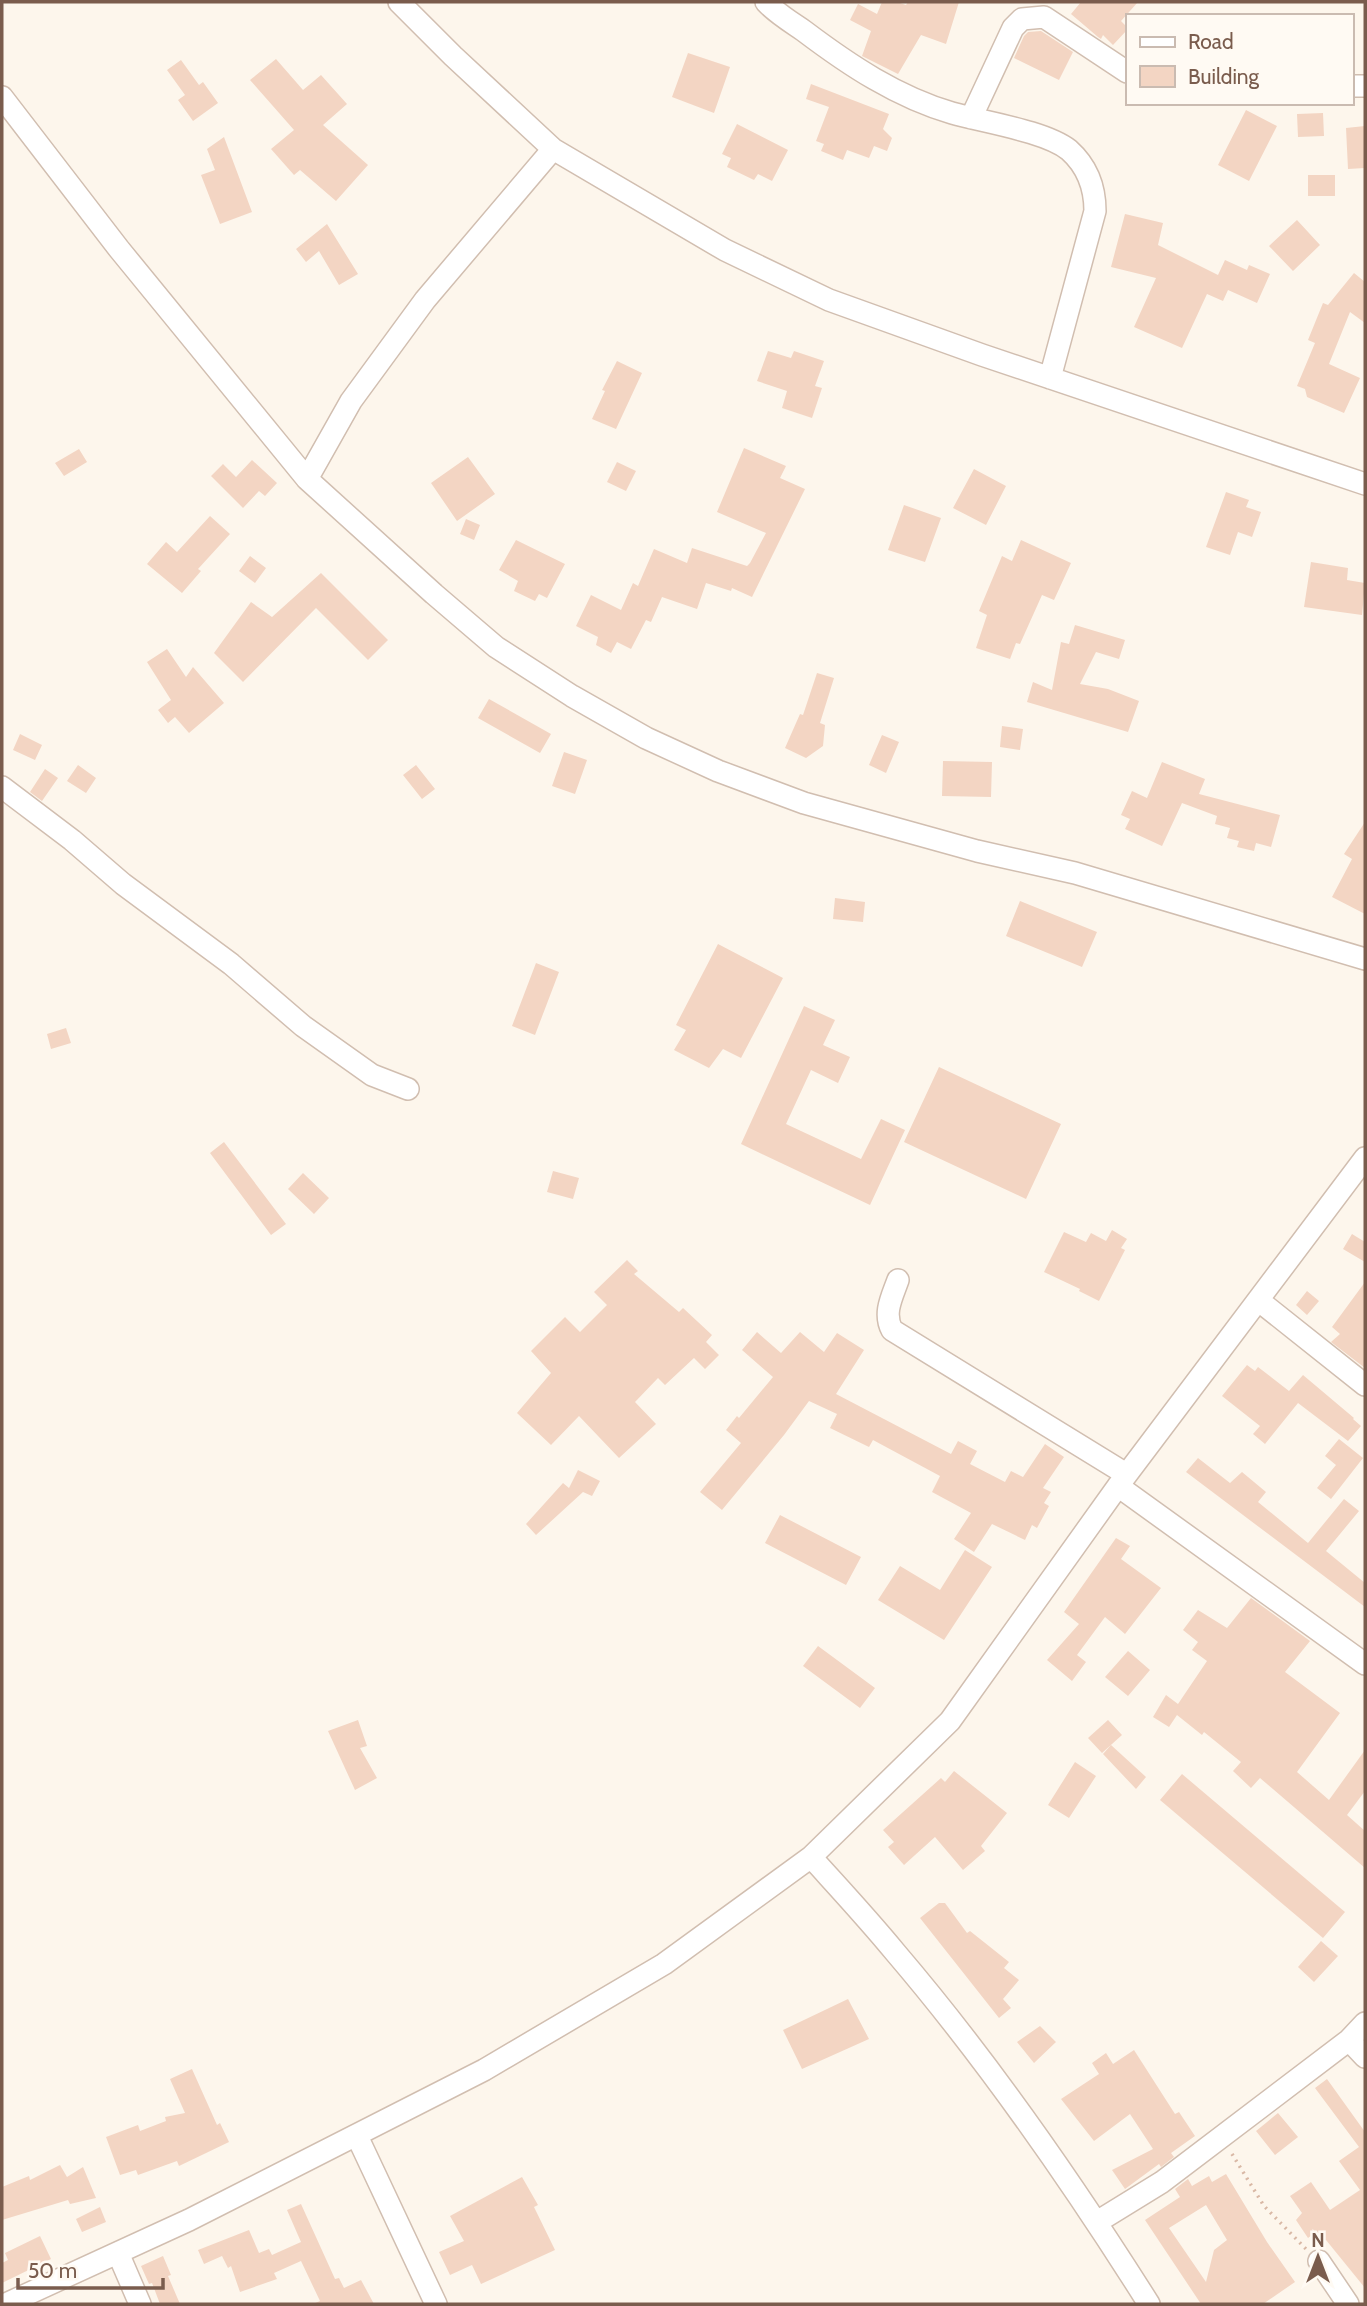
<svg xmlns="http://www.w3.org/2000/svg" width="1367" height="2306" font-family="Cabin,sans-serif">
  <rect width="100%" height="100%" fill="#fdf6ec"/>
  <path fill="#f3d5c3" fill-rule="evenodd" d="M 882,2 L 897,2 L 906,5 L 908,2 L 959,2 L 946,44 L 921,35 L 898,74 L 862,56 L 871,31 L 850,20 L 858,4 L 877,14 Z
    M 1081,2 L 1138,2 L 1121,21 L 1127,27 L 1127,30 L 1113,45 L 1103,35 L 1101,39 L 1098,37 L 1071,14 Z
    M 1041,31 L 1073,52 L 1059,80 L 1014,58 L 1024,36 L 1028,32 Z
    M 688,53 L 730,67 L 714,113 L 672,97 Z
    M 276,59 L 303,90 L 321,75 L 347,104 L 323,125 L 368,165 L 336,201 L 300,170 L 294,175 L 271,149 L 294,130 L 250,80 Z
    M 181,60 L 199,85 L 203,82 L 218,103 L 193,121 L 178,100 L 185,95 L 167,70 Z
    M 811,84 L 889,114 L 883,129 L 892,138 L 887,151 L 874,146 L 869,158 L 847,150 L 843,160 L 821,151 L 824,144 L 816,141 L 829,107 L 806,99 Z
    M 1246,110 L 1277,126 L 1249,181 L 1218,165 Z
    M 1323,113 L 1324,136 L 1298,137 L 1297,114 Z
    M 737,124 L 788,150 L 772,181 L 758,174 L 754,180 L 727,167 L 731,158 L 722,154 Z
    M 1365,126 L 1365,168 L 1348,169 L 1346,128 Z
    M 224,137 L 252,212 L 220,224 L 201,175 L 215,170 L 207,149 Z
    M 1308,175 L 1335,175 L 1335,196 L 1308,196 Z
    M 1125,214 L 1163,223 L 1158,245 L 1218,275 L 1225,260 L 1247,270 L 1249,265 L 1270,274 L 1257,303 L 1228,290 L 1223,301 L 1207,294 L 1182,348 L 1134,327 L 1156,278 L 1111,267 Z
    M 1297,220 L 1320,245 L 1293,271 L 1269,246 Z
    M 327,224 L 358,274 L 339,285 L 319,251 L 306,262 L 296,249 Z
    M 1354,273 L 1365,282 L 1365,323 L 1350,312 L 1329,364 L 1360,378 L 1344,413 L 1307,397 L 1305,389 L 1297,386 L 1315,343 L 1308,340 L 1323,303 L 1328,305 Z
    M 768,351 L 791,358 L 794,351 L 824,361 L 815,386 L 822,388 L 812,418 L 782,408 L 787,391 L 757,381 Z
    M 617,361 L 642,373 L 616,429 L 592,419 L 605,391 L 602,390 Z
    M 744,448 L 786,466 L 780,478 L 805,489 L 752,597 L 732,588 L 731,591 L 706,583 L 697,609 L 662,597 L 651,622 L 646,620 L 631,649 L 617,642 L 611,653 L 596,645 L 598,637 L 576,626 L 591,595 L 621,610 L 633,583 L 638,586 L 654,549 L 687,563 L 692,548 L 747,566 L 750,563 L 766,533 L 717,512 Z
    M 79,449 L 87,462 L 64,476 L 55,463 Z
    M 468,457 L 495,494 L 457,521 L 431,483 Z
    M 252,460 L 277,483 L 265,496 L 259,491 L 243,508 L 211,476 L 223,464 L 236,477 Z
    M 617,462 L 636,471 L 626,491 L 607,482 Z
    M 974,469 L 1006,486 L 986,525 L 953,508 Z
    M 1226,492 L 1249,500 L 1246,507 L 1261,512 L 1252,537 L 1238,532 L 1230,555 L 1206,547 Z
    M 904,505 L 941,518 L 925,562 L 888,550 Z
    M 210,516 L 230,534 L 198,569 L 201,571 L 182,593 L 147,564 L 166,542 L 177,552 Z
    M 466,519 L 480,525 L 474,540 L 460,534 Z
    M 516,540 L 565,564 L 547,598 L 539,594 L 535,601 L 514,591 L 518,581 L 499,570 Z
    M 1021,540 L 1071,563 L 1054,600 L 1042,595 L 1020,644 L 1016,643 L 1010,659 L 976,648 L 987,615 L 979,611 L 1002,556 L 1012,561 Z
    M 250,556 L 266,568 L 255,583 L 239,571 Z
    M 1311,562 L 1348,568 L 1347,580 L 1365,583 L 1362,615 L 1304,607 Z
    M 321,573 L 388,640 L 368,660 L 316,608 L 243,682 L 214,653 L 251,602 L 272,617 Z
    M 1075,625 L 1125,640 L 1119,659 L 1096,652 L 1080,684 L 1108,689 L 1139,701 L 1128,732 L 1027,702 L 1033,682 L 1052,690 L 1061,642 L 1069,644 Z
    M 167,649 L 186,677 L 193,667 L 224,703 L 189,733 L 175,717 L 168,723 L 158,710 L 171,700 L 147,662 Z
    M 817,673 L 834,678 L 820,723 L 825,725 L 823,746 L 806,758 L 785,748 L 800,714 L 803,715 Z
    M 489,699 L 551,734 L 540,753 L 478,718 Z
    M 1002,726 L 1023,729 L 1020,750 L 1000,747 Z
    M 20,734 L 42,745 L 35,760 L 13,750 Z
    M 882,735 L 899,742 L 886,773 L 869,765 Z
    M 564,752 L 587,760 L 575,794 L 552,786 Z
    M 943,761 L 992,762 L 991,797 L 942,796 Z
    M 1162,762 L 1205,779 L 1199,794 L 1280,815 L 1271,847 L 1256,843 L 1254,851 L 1237,847 L 1239,841 L 1227,838 L 1230,828 L 1215,824 L 1217,816 L 1182,803 L 1162,846 L 1125,829 L 1130,819 L 1121,815 L 1132,791 L 1147,798 Z
    M 78,765 L 96,778 L 86,793 L 67,781 Z
    M 416,765 L 435,789 L 422,799 L 403,775 Z
    M 45,769 L 58,778 L 42,801 L 30,792 Z
    M 1365,822 L 1365,914 L 1332,897 L 1352,859 L 1344,854 Z
    M 835,898 L 865,902 L 863,922 L 833,919 Z
    M 1020,901 L 1097,932 L 1082,967 L 1006,936 Z
    M 718,944 L 783,978 L 741,1058 L 723,1049 L 709,1068 L 674,1050 L 686,1030 L 676,1025 Z
    M 536,963 L 559,972 L 535,1035 L 512,1026 Z
    M 804,1006 L 835,1020 L 823,1045 L 850,1057 L 838,1083 L 811,1070 L 786,1124 L 861,1159 L 881,1119 L 905,1130 L 870,1205 L 741,1144 Z
    M 66,1028 L 71,1043 L 51,1049 L 47,1034 Z
    M 939,1067 L 1061,1124 L 1026,1199 L 904,1142 Z
    M 224,1142 L 286,1224 L 271,1235 L 210,1153 Z
    M 553,1171 L 579,1178 L 573,1199 L 547,1192 Z
    M 303,1173 L 329,1198 L 314,1214 L 288,1189 Z
    M 1112,1230 L 1127,1239 L 1121,1248 L 1125,1250 L 1099,1301 L 1079,1291 L 1080,1289 L 1044,1272 L 1064,1232 L 1086,1242 L 1091,1233 L 1106,1241 Z
    M 1352,1234 L 1365,1242 L 1365,1262 L 1343,1249 Z
    M 627,1260 L 638,1271 L 634,1274 L 679,1312 L 683,1308 L 712,1335 L 706,1342 L 719,1355 L 705,1369 L 694,1358 L 665,1385 L 658,1378 L 635,1402 L 656,1424 L 619,1458 L 579,1416 L 551,1445 L 517,1413 L 551,1373 L 531,1351 L 565,1317 L 580,1332 L 607,1305 L 594,1292 Z
    M 1365,1282 L 1365,1368 L 1331,1342 L 1340,1334 L 1332,1327 Z
    M 1307,1291 L 1319,1301 L 1307,1315 L 1296,1305 Z
    M 757,1332 L 781,1353 L 800,1332 L 824,1352 L 837,1333 L 864,1350 L 836,1394 L 951,1454 L 958,1441 L 977,1451 L 970,1464 L 1005,1482 L 1011,1471 L 1023,1477 L 1045,1444 L 1064,1457 L 1043,1488 L 1051,1492 L 1044,1503 L 1049,1506 L 1037,1528 L 1032,1525 L 1025,1540 L 992,1524 L 974,1552 L 954,1539 L 971,1513 L 932,1492 L 940,1476 L 873,1440 L 869,1447 L 830,1428 L 837,1414 L 809,1401 L 784,1435 L 722,1510 L 700,1492 L 741,1443 L 726,1430 L 737,1416 L 739,1418 L 773,1377 L 742,1350 Z
    M 1247,1365 L 1255,1371 L 1258,1367 L 1289,1391 L 1303,1375 L 1354,1418 L 1353,1419 L 1361,1426 L 1348,1441 L 1298,1403 L 1265,1444 L 1253,1434 L 1260,1426 L 1222,1396 Z
    M 1339,1439 L 1363,1458 L 1331,1499 L 1317,1488 L 1336,1465 L 1325,1456 Z
    M 1198,1458 L 1230,1483 L 1242,1472 L 1266,1492 L 1258,1502 L 1308,1543 L 1344,1499 L 1359,1511 L 1326,1551 L 1365,1583 L 1365,1607 L 1186,1472 Z
    M 578,1470 L 600,1481 L 592,1496 L 583,1492 L 536,1535 L 526,1524 L 563,1483 L 569,1488 Z
    M 780,1515 L 861,1557 L 846,1585 L 765,1543 Z
    M 1116,1538 L 1130,1546 L 1121,1559 L 1161,1588 L 1125,1634 L 1105,1617 L 1077,1655 L 1086,1662 L 1072,1681 L 1047,1660 L 1079,1624 L 1064,1612 Z
    M 965,1550 L 992,1567 L 944,1640 L 878,1600 L 900,1566 L 940,1590 Z
    M 1251,1598 L 1310,1641 L 1285,1672 L 1340,1713 L 1297,1772 L 1329,1800 L 1365,1750 L 1365,1791 L 1347,1815 L 1365,1831 L 1365,1868 L 1260,1778 L 1251,1788 L 1233,1771 L 1241,1762 L 1204,1732 L 1202,1735 L 1177,1715 L 1169,1727 L 1153,1717 L 1166,1695 L 1178,1704 L 1207,1661 L 1192,1650 L 1198,1642 L 1183,1630 L 1198,1610 L 1227,1628 Z
    M 818,1646 L 875,1688 L 860,1708 L 803,1666 Z
    M 1128,1651 L 1150,1670 L 1128,1696 L 1105,1677 Z
    M 358,1720 L 367,1746 L 360,1748 L 377,1778 L 355,1790 L 328,1731 Z
    M 1108,1720 L 1122,1735 L 1102,1753 L 1088,1738 Z
    M 1111,1745 L 1146,1777 L 1136,1789 L 1103,1754 Z
    M 1075,1762 L 1096,1776 L 1069,1818 L 1048,1805 Z
    M 954,1771 L 1007,1813 L 981,1846 L 985,1851 L 963,1870 L 935,1837 L 904,1865 L 888,1847 L 894,1842 L 883,1830 L 941,1778 L 945,1782 Z
    M 1182,1774 L 1345,1912 L 1323,1938 L 1160,1800 Z
    M 939,1903 L 945,1903 L 967,1933 L 970,1931 L 1009,1962 L 1004,1968 L 1019,1980 L 1003,1999 L 1011,2008 L 999,2018 L 920,1918 Z
    M 1321,1941 L 1338,1956 L 1314,1982 L 1298,1967 Z
    M 848,1999 L 869,2039 L 802,2069 L 783,2030 Z
    M 1040,2026 L 1056,2042 L 1034,2063 L 1017,2042 Z
    M 1134,2050 L 1175,2114 L 1179,2112 L 1195,2136 L 1171,2153 L 1174,2157 L 1161,2167 L 1159,2164 L 1125,2189 L 1112,2170 L 1153,2149 L 1130,2114 L 1094,2141 L 1061,2099 L 1099,2074 L 1092,2063 L 1106,2053 L 1113,2064 Z
    M 192,2069 L 217,2125 L 220,2123 L 229,2142 L 179,2166 L 177,2161 L 138,2175 L 136,2170 L 120,2175 L 106,2137 L 138,2125 L 140,2131 L 166,2121 L 165,2117 L 185,2113 L 170,2079 Z
    M 1327,2079 L 1365,2132 L 1365,2288 L 1326,2240 L 1319,2244 L 1312,2235 L 1308,2238 L 1296,2220 L 1302,2213 L 1290,2196 L 1311,2182 L 1330,2210 L 1360,2190 L 1339,2161 L 1359,2147 L 1315,2088 Z
    M 1278,2113 L 1298,2137 L 1275,2155 L 1256,2131 Z
    M 60,2165 L 67,2177 L 83,2167 L 96,2198 L 70,2204 L 68,2200 L 2,2220 L 2,2187 L 29,2176 L 30,2180 Z
    M 1226,2174 L 1267,2242 L 1295,2282 L 1263,2304 L 1201,2304 L 1145,2220 L 1180,2197 L 1175,2189 L 1188,2179 L 1192,2186 L 1209,2176 L 1212,2182 ZM 1206,2205 L 1227,2240 L 1214,2250 L 1206,2282 L 1169,2228 Z
    M 522,2177 L 538,2205 L 534,2207 L 555,2250 L 481,2284 L 472,2265 L 450,2275 L 439,2252 L 464,2241 L 450,2216 Z
    M 301,2204 L 335,2279 L 339,2278 L 344,2288 L 361,2280 L 374,2304 L 313,2304 L 320,2301 L 301,2261 L 274,2273 L 277,2279 L 240,2292 L 231,2266 L 228,2268 L 222,2256 L 204,2264 L 198,2250 L 249,2230 L 259,2253 L 269,2249 L 272,2255 L 301,2242 L 287,2210 Z
    M 100,2207 L 106,2222 L 82,2232 L 76,2219 Z
    M 40,2236 L 51,2259 L 2,2283 L 2,2263 L 8,2260 L 5,2253 Z
    M 163,2256 L 171,2275 L 168,2276 L 180,2304 L 160,2304 L 152,2283 L 149,2284 L 141,2266 Z"/>
  <g fill="none" stroke-linecap="round" stroke-linejoin="round">
    <g stroke="#d1beb0" stroke-width="24">
      <path id="minor" d="M 399,2 L 453,56 L 553,149 L 725,250 L 829,300 L 982,355 L 1365,484
        M 766,2 C 776,13 791,22 804,31 C 849,65 897,97 952,113 C 983,122 1045,131 1069,150 C 1088,167 1095,187 1095,211 L 1050,378
        M 1351,86 L 1365,86
        M 2,97 L 119,249 L 307,479 L 434,594 L 496,647 L 572,696 L 646,738 L 718,771 L 804,803 L 977,851 L 1075,873 L 1365,959
        M 971,118 L 1013,28 L 1022,19 L 1044,17 L 1127,72
        M 307,479 L 351,401 L 425,300 L 553,149
        M 2,787 L 72,840 L 123,884 L 231,964 L 303,1026 L 372,1075 L 408,1089
        M 898,1280 C 892,1297 883,1313 892,1330 L 1126,1474
        M 1258,1300 L 1365,1385
        M 1118,1486 L 1365,1664
        M 811,1857 C 839,1888 868,1919 895,1952 C 989,2062 1072,2182 1149,2304
        M 1349,2040 L 1365,2057
        M 357,2136 L 436,2304
        M 1097,2222 L 1162,2182 L 1349,2040 L 1365,2023
        M 118,2253 L 140,2304
        M 1319,2261 L 1348,2304
        M 6,2304 L 189,2220 L 484,2070 L 664,1964 L 811,1857 L 950,1721 L 1118,1486 L 1365,1158"/>
    </g>
    <path stroke="#d9b8a5" stroke-width="3.5" stroke-dasharray="2 5" stroke-linecap="butt" d="M 1232,2154 L 1264,2206 L 1306,2249"/>
    <use href="#minor" stroke="#fff" stroke-width="21"/>
  </g>
  <rect width="1367" height="2306" fill="none" stroke="#7a5c4d" stroke-width="7"/>
  <rect x="1126" y="14" width="228" height="91" fill="#fffaf3" stroke="#cabbb1" stroke-width="2"/>
  <rect x="1140" y="37" width="35" height="10" fill="#ffffff" stroke="#cabbb1" stroke-width="2"/>
  <text x="1188" y="49" font-size="21" fill="#7a5c4d">Road</text>
  <rect x="1140" y="66" width="35" height="21" fill="#f3d5c3" stroke="#cabbb1" stroke-width="2"/>
  <text x="1188" y="84" font-size="21" fill="#7a5c4d">Building</text>
  <g transform="translate(1318 2257)" stroke="#fffaf3" stroke-width="5" paint-order="stroke">
  <path d="M0-5L12 26L0 18L-12 26Z" fill="#7a5c4d"/>
  <text y="-10" font-size="19" font-weight="bold" text-anchor="middle" fill="#7a5c4d">N</text>
  </g>
  <path d="M18 2278v10h145v-10" fill="none" stroke="#7a5c4d" stroke-width="3.5"/>
  <text x="28" y="2278" font-size="21" fill="#7a5c4d" stroke="#fffaf3" stroke-width="5" paint-order="stroke">50 m</text>
</svg>
